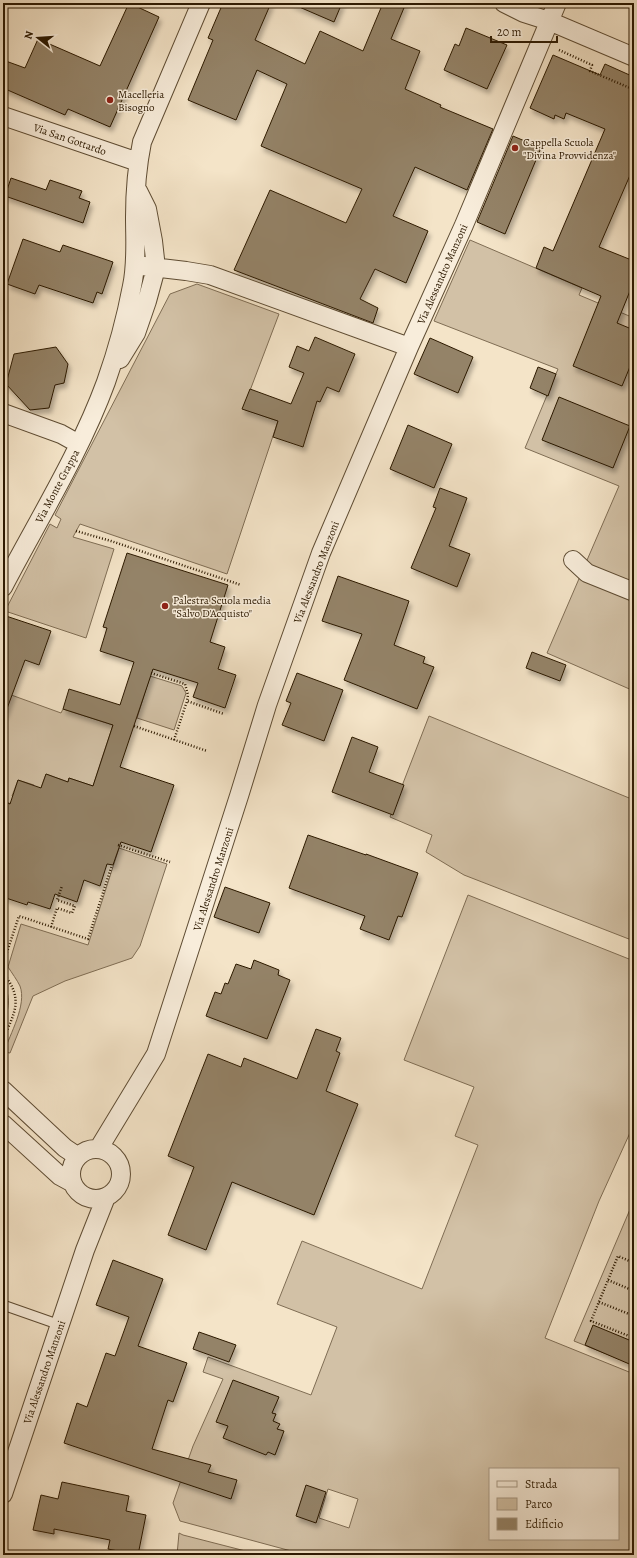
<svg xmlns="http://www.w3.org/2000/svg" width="637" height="1558" font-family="Alegreya,serif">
  <defs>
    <filter id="shadow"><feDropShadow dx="2.5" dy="4.5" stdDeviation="2" flood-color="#0004"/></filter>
  </defs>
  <rect width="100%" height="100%" fill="#f4e4c8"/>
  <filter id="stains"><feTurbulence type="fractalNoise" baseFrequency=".005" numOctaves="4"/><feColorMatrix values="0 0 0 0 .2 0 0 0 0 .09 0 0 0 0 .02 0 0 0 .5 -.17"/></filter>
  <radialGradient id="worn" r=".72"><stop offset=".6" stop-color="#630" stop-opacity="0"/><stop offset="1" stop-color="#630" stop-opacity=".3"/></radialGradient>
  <path fill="#d2c1a6" stroke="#7f6d54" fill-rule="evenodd" d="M 470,240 L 582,288 L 579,295 L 634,318 L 634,691 L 547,653 L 619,486 L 525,448 L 558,369 L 434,321 Z
    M 197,284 L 279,314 L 243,409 L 278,421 L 227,574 L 80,524 L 73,537 L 114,549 L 86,638 L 5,611 L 50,524 L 57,528 L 61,519 L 55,515 L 170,294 Z
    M 150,676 L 182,686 L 186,693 L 174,730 L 137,718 Z
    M 3,692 L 61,713 L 63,709 L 113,725 L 93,786 L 69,778 L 68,782 L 46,774 L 37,799 L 30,797 L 34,785 L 18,780 L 12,796 L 22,800 L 20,807 L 3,801 Z
    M 429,716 L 634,800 L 634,941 L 464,875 L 426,852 L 432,835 L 390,817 Z
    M 119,848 L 167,864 L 140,946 L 132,958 L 65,981 L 33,996 L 10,1053 L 4,1052 C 10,1034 27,1005 20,986 C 17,980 12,973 8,967 L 21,924 L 88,945 Z
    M 468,895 L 634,961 L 634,1124 L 599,1201 L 545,1338 L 634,1374 L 634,1555 L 306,1555 L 180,1521 L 173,1503 L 193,1446 L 223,1379 L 203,1372 L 208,1357 L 311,1395 L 337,1327 L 277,1304 L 302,1241 L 422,1289 L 478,1145 L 455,1136 L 474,1087 L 404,1060 ZM 490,1469 L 618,1469 L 618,1539 L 490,1539 ZM 328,1489 L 358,1499 L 349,1528 L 319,1518 Z
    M 3,982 C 11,995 9,1011 3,1024 Z
    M 634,1200 L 634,1365 L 574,1341 Z
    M 179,1533 L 183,1535 L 261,1555 L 177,1555 Z"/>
  <path fill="#948368" stroke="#2c1901" filter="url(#shadow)" d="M 129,3 L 159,17 L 110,127 L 68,109 L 65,115 L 3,88 L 3,60 L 25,68 L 38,39 L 100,66 Z
    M 223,3 L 271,3 L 255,40 L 305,64 L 320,31 L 363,51 L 383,3 L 406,3 L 391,39 L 420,51 L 405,89 L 441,105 L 440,107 L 493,129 L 467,190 L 415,167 L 393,216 L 428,231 L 406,283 L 375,269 L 360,299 L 378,308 L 373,323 L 234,270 L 270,190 L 346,223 L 362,189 L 261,146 L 287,84 L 257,70 L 236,120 L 188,100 L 213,40 L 208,38 Z
    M 290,3 L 342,3 L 334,22 Z
    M 466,28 L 507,45 L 487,89 L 444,70 L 455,44 L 459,46 Z
    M 553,55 L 600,75 L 605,64 L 634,77 L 634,166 L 599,247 L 634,261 L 634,281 L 617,323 L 634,330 L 634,357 L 622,386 L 573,366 L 601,296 L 536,268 L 544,247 L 553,251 L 605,129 L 566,113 L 564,119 L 555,115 L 554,119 L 530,108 Z
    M 513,136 L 541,148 L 505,234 L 477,222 Z
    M 11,178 L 46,190 L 50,180 L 82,191 L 79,198 L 90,202 L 83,223 L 5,196 Z
    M 23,239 L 60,252 L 63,245 L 113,262 L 102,294 L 97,292 L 93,303 L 39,285 L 35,294 L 7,284 Z
    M 315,337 L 355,354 L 339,392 L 327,387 L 320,402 L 317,401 L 303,447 L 273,437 L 278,421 L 242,409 L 250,389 L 291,404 L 304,373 L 289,367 L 297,346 L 309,351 Z
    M 430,338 L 473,357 L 458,393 L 414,374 Z
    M 56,347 L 68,364 L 64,383 L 55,385 L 49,408 L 30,410 L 6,384 L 14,354 Z
    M 538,367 L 556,374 L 548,396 L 530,388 Z
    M 559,397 L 630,426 L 613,468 L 542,440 Z
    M 408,425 L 452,444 L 434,488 L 390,469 Z
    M 440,488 L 467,498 L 449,546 L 470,554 L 457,587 L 411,568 L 436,508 L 433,507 Z
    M 127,553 L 228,585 L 210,642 L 225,647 L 218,669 L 236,675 L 225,708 L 193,697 L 198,683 L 153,669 L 120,767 L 174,785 L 151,852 L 121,842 L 113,865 L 107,864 L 100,886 L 84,880 L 77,902 L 55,894 L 50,909 L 28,902 L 27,905 L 3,897 L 3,801 L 10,804 L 18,780 L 41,788 L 46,774 L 68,782 L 69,778 L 93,786 L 113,725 L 63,709 L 69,689 L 120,705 L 134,662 L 100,651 L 107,628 L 103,627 Z
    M 338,576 L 409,601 L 394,645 L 425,657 L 423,663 L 434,667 L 417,709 L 344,680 L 362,634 L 322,621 Z
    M 3,615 L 51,631 L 39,665 L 25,660 L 5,714 L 3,714 Z
    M 532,652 L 566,665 L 560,681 L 526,668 Z
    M 297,673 L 343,690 L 324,741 L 282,725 L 291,703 L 286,701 Z
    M 352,737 L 378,747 L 369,772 L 404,785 L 393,815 L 332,792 Z
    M 308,835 L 366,855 L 366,854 L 418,873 L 402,917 L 398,916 L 389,940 L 360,929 L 365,916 L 289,888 Z
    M 225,887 L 270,903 L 259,933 L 214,917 Z
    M 254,960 L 279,970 L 278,975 L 290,980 L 267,1039 L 206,1016 L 215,992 L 221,994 L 225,983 L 228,984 L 236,964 L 251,969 Z
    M 316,1029 L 341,1038 L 336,1051 L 340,1053 L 326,1091 L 358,1104 L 314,1215 L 232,1182 L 206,1250 L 168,1235 L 194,1167 L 168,1156 L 208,1054 L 241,1067 L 244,1058 L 297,1079 Z
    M 113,1260 L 163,1279 L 138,1346 L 187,1363 L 173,1402 L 168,1400 L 152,1449 L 211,1465 L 208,1472 L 237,1480 L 231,1499 L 64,1443 L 77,1403 L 87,1407 L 106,1353 L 115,1356 L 129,1317 L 96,1305 Z
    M 593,1325 L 634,1342 L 634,1366 L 585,1345 Z
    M 199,1332 L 236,1345 L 229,1362 L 193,1349 Z
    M 233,1380 L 279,1397 L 272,1413 L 276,1414 L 273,1421 L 280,1424 L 277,1429 L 284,1431 L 275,1455 L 268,1452 L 266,1455 L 223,1438 L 228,1426 L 216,1422 Z
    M 62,1482 L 129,1496 L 126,1511 L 146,1515 L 138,1555 L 108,1549 L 110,1540 L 54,1529 L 54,1534 L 33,1530 L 41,1495 L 58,1499 Z
    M 306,1485 L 326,1492 L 316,1523 L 296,1516 Z"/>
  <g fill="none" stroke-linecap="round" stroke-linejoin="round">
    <g stroke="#5e4c33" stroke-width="11">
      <path id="service" d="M 3,1305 L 60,1325"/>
    </g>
    <g stroke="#5e4c33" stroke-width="20">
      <path id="minor" d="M 504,3 L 524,13 L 549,21 L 634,57
        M 3,116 L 138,162
        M 135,265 L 186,271 L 210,275 L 409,347
        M 120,359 L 136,333 L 147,301 L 156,268 L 153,241 L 147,209 L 138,191
        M 3,413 L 61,434 L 79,444
        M 573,560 L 587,573 L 634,592
        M 3,587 C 38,520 80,453 106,382 C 117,351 126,318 132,286 C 137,263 135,240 135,217 C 135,191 137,167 142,142 L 201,3
        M 3,1090 L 65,1148 L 77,1156
        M 3,1124 L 60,1176 L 71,1182
        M 99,1148 L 156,1054 L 239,796 L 267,705 L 321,553 L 409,347 L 464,225 L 557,3
        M71 1174a25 25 0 1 1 50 0a25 25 0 1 1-50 0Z
        M 3,1494 L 85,1250 L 106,1197"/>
    </g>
    <path stroke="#2c1901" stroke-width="2.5" stroke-dasharray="1 2" stroke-linecap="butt" d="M 559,50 L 592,65 L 590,71 L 630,88 L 632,83 L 634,84
      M 76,531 L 111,541 L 241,585
      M 151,673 L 185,684 L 188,695 L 187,701
      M 134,726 L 207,751
      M 174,740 L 187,701 L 224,714
      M 118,845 L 170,862
      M 51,927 L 57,908 L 72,913 L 75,906 L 57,900 L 62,886
      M 3,964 L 19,916 L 88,939 L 112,865
      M 3,973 C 24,999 15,1012 3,1039
      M 634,1263 L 618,1256 L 591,1321 L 634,1338
      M 608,1280 L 634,1291
      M 599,1302 L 634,1316"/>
    <use href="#service" stroke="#f8eddb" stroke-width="9"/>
    <use href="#minor" stroke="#f8eddb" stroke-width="18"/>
  </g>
  <g fill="#8f2418" stroke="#f8eddb" stroke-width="1.5">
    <circle cx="110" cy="100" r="4"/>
    <circle cx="515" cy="148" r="4"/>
    <circle cx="165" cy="606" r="4"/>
  </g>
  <g text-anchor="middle" stroke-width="3" stroke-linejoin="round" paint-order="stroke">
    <g font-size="11" fill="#2c1901" stroke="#f8eddb" text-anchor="start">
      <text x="118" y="98">Macelleria<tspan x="118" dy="13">Bisogno</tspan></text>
      <text x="523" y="146">Cappella Scuola<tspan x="523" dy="13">"Divina Provvidenza"</tspan></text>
      <text x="173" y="604">Palestra Scuola media<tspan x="173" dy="13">"Salvo D'Acquisto"</tspan></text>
    </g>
    <g font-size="11" fill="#2c1901" stroke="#f8eddb">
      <text transform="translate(70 139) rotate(19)" y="4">Via San Gottardo</text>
      <text transform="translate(442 274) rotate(-66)" y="4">Via Alessandro Manzoni</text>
      <text transform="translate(57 486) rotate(-62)" y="4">Via Monte Grappa</text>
      <text transform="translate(316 572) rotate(-69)" y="4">Via Alessandro Manzoni</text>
      <text transform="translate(213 879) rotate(-72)" y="4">Via Alessandro Manzoni</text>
      <text transform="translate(44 1372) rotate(-71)" y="4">Via Alessandro Manzoni</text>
    </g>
  </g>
  <rect width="637" height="1558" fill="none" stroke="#f4e4c8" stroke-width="16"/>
  <rect x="4" y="4" width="629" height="1550" fill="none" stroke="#2c1901" stroke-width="2"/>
  <rect x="8" y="8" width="621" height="1542" fill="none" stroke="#2c1901"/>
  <rect x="489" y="1468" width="130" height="72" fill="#f8eddb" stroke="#a69884"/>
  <rect x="497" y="1481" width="20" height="6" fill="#f8eddb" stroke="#a69884"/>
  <text x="525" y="1488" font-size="12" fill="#2c1901">Strada</text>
  <rect x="497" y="1498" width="20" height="12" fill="#d2c1a6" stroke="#a69884"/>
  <text x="525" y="1508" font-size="12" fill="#2c1901">Parco</text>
  <rect x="497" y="1518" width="20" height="12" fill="#948368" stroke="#a69884"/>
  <text x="525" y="1528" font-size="12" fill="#2c1901">Edificio</text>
  <g transform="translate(38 38) rotate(287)" stroke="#f8eddb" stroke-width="3" paint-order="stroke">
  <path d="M0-3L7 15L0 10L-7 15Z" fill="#2c1901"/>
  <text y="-6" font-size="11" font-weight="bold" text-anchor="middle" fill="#2c1901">N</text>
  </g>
  <path d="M491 36v6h66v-6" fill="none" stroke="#2c1901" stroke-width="2"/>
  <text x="497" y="36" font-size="12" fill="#2c1901" stroke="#f8eddb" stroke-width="3" paint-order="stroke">20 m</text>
  <rect width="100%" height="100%" filter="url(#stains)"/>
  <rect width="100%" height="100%" fill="url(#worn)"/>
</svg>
